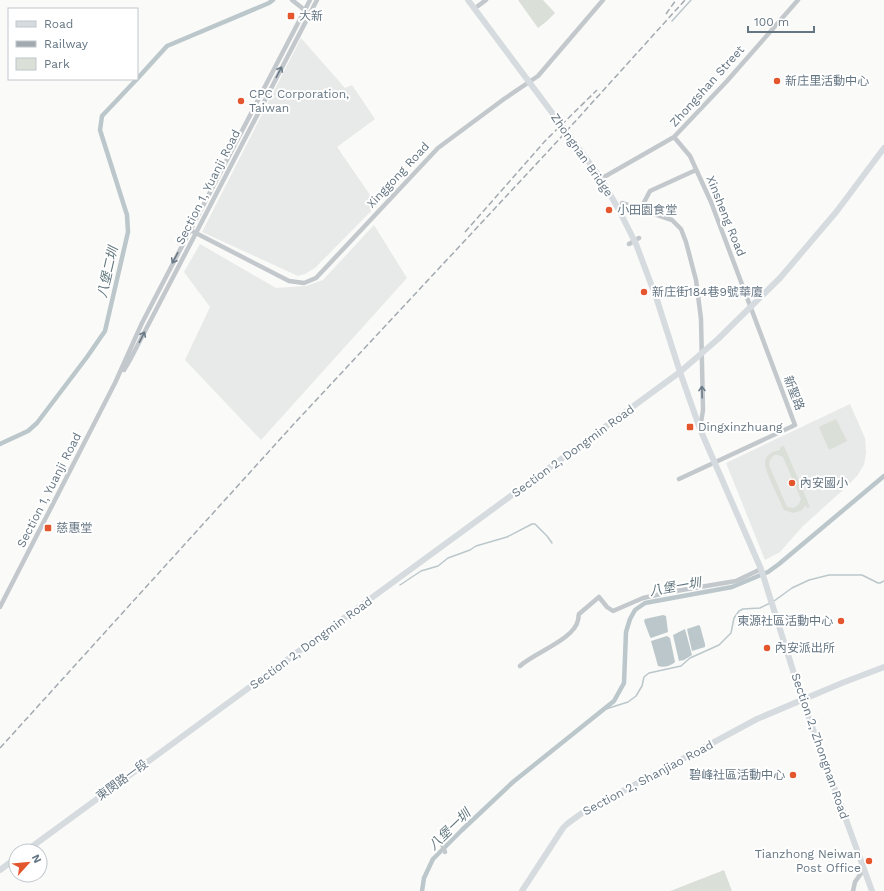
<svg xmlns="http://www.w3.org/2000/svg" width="884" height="891" font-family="'Work Sans','Noto Sans TC',sans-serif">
  <rect width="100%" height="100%" fill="#fafaf8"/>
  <path fill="#e8e9e9" d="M 301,38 L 345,88 L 352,85 L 375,119 L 337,147 L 377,205 L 315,268 L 305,274 L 298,276 L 202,232 Z
    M 374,225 L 407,278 L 261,440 L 185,360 L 210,307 L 184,272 L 200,244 L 276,288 L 306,286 L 323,280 Z
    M 850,404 L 865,438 L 866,453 L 864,465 L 857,476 L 843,490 L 803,526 L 780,552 L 765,560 L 726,463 Z"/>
  <path fill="#dadfd7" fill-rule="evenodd" d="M 518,0 L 543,0 L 555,13 L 547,21 L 538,28 Z
    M 836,419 L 847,441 L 829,450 L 819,427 Z
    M 784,446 L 810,507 L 807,508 L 806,505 L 802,510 L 793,513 L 784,510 C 781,502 764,470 765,463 C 765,455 773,451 780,450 L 780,447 ZM 774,455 L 778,455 L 783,457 L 801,499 L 799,504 L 794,508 L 787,507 L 769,465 L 770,460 Z
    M 724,870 L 732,891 L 670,891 L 673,890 Z"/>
  <path fill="#bbc7cb" d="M 663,615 L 666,616 L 668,632 L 651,638 L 650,637 L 644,621 L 645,619 Z
    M 699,625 L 700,626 L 705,644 L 705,647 L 692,651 L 687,629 Z
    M 685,629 L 692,655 L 684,660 L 679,661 L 673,635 Z
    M 667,636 L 670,638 L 675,662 C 671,666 663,668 658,666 L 651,641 Z"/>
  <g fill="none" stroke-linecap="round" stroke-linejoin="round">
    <path stroke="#bbc7cb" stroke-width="1.5" d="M 672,21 L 691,0
      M 400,585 L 421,571 L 438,566 L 448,558 L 470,550 L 476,546 L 507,537 L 532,524 L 535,524 L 547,536 L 552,543
      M 774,601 L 792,588 L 809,580 L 829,575 L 862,575 L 878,583 L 880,583 L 884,581
      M 606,709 L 628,702 L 636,696 L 642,686 L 644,677 L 649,673 L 681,666 L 690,658 L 719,645 L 731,633 L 734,618 L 739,611 L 743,609 L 760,608 L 770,603"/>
    <path stroke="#bbc7cb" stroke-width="4.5" d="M 137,79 L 167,46 L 269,3 L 273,0
      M 0,444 L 28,431 L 37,423 L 87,357 L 105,331 L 128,232 L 127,215 L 100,130 L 102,116 L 137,79
      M 422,891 L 424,878 L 433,859 L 462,830 L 513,782 L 614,701 L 624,683 L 626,632 L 630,619 L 635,610 L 645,603 L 732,587 L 768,572 L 779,564 L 884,476"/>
    <path stroke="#c3c8cc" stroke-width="4.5" d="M 292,0 L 306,11
      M 478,6 L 486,0
      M 674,137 L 690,156 L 711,202 L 795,425 L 679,479
      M 597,181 L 674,137 L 727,81 L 798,0
      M 622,203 L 672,220 L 681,229 L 686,242 L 696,280 L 701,319 L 703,410 L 700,429
      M 640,210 L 650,191 L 696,170
      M 190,230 L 289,281 L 304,283 L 316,278 L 438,148 L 504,99 L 538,76 L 603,0
      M 629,244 L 639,238
      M 124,370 L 131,358 L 317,0
      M 0,607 L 115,383 L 142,323 L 310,0
      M 520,666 C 534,653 575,639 578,620 C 579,618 578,616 579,614 L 599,597 L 607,607 L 613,611 L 643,598 L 670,592 L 736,581 L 761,569
      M 442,844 L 445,852
      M 853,891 L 855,882 L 864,869"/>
    <path stroke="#d6dbdf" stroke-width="6" d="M 468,0 L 600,177 L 619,210 L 636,244 L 657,300 L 680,372 L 700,429 L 761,569 L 802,699 L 872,891
      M 26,851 L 680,372 L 718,339 L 780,278 L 837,211 L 884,148
      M 0,870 L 16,858
      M 522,891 L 563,828 L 567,824 L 582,813 L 757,719 L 842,683 L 884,667"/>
    <path stroke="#a2aab0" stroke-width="1.5" stroke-dasharray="6 3" stroke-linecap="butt" d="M 666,14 L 676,0
      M 465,232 L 545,141 L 597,90
      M 0,748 L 292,426 L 553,146 L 685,0"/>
  </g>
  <defs><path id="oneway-shaft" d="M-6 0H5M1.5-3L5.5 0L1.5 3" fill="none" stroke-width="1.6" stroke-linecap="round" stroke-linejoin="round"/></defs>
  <g stroke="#6a7a87">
    <use href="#oneway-shaft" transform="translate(279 72) rotate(-63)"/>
    <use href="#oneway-shaft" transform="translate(175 258) rotate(118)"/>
    <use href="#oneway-shaft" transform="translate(142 337) rotate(-63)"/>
    <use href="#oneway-shaft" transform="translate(702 392) rotate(-92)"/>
  </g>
  <g fill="#e4572e" stroke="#fff" stroke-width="1.5">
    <rect x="287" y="12" width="8" height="8" rx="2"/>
    <circle cx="777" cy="81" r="4"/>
    <circle cx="241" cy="101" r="4"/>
    <circle cx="609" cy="210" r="4"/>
    <circle cx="644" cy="292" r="4"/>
    <rect x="686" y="423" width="8" height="8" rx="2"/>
    <circle cx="792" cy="483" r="4"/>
    <rect x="44" y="524" width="8" height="8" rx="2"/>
    <circle cx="841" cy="621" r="4"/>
    <circle cx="767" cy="648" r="4"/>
    <circle cx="793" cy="775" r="4"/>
    <circle cx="869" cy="861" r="4"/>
  </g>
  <g text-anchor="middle" stroke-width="4" stroke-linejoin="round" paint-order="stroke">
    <g font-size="12" fill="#657683" stroke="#fff" text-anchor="start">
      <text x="299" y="20">大新</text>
      <text x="785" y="85">新庄里活動中心</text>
      <text x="249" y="98">CPC Corporation,<tspan x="249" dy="14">Taiwan</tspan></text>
      <text x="617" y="214">小田園食堂</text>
      <text x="652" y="296">新庄街184巷9號華廈</text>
      <text x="698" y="431">Dingxinzhuang</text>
      <text x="800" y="487">內安國小</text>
      <text x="56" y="532">慈惠堂</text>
      <text x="833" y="625" text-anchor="end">東源社區活動中心</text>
      <text x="775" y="652">內安派出所</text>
      <text x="785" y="779" text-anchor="end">碧峰社區活動中心</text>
      <text x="861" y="858" text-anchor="end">Tianzhong Neiwan<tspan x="861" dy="14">Post Office</tspan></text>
    </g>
    <g font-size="12" fill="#657683" stroke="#fff">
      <text transform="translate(707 86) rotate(-48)" y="4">Zhongshan Street</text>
      <text transform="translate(582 155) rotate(55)" y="4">Zhongnan Bridge</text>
      <text transform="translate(398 175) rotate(-47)" y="4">Xinggong Road</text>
      <text transform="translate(208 187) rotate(-63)" y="4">Section 1, Yuanji Road</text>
      <text transform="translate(726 216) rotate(68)" y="4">Xinsheng Road</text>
      <text transform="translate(794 393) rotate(69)" y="4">新聖路</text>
      <text transform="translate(573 451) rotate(-36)" y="4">Section 2, Dongmin Road</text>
      <text transform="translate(49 490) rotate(-63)" y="4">Section 1, Yuanji Road</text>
      <text transform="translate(311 643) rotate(-36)" y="4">Section 2, Dongmin Road</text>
      <text transform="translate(820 746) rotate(71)" y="4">Section 2, Zhongnan Road</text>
      <text transform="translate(648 778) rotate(-28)" y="4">Section 2, Shanjiao Road</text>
      <text transform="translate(122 780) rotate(-36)" y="4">東閔路一段</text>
    </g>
    <g font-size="13" font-style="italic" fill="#60757c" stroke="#fff">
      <text transform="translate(107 272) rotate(-77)" y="5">八堡二圳</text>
      <text transform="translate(675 586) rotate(-10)" y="5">八堡一圳</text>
      <text transform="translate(449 829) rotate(-44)" y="5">八堡一圳</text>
    </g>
  </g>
  <rect x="8" y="8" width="130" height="72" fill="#ffffff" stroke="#c1c8cd"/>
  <rect x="16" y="21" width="20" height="6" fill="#d6dbdf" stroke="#c1c8cd"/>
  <text x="44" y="28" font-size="12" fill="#657683">Road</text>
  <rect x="16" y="41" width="20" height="6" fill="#a2aab0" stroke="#c1c8cd"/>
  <text x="44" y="48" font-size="12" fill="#657683">Railway</text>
  <rect x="16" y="58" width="20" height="12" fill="#dadfd7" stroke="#c1c8cd"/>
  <text x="44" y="68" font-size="12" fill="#657683">Park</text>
  <g transform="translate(28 863) rotate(63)"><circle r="19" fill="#ffffff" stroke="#c1c8cd"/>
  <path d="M0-3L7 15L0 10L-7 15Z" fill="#e4572e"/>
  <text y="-6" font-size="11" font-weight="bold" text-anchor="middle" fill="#657683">N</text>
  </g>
  <path d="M748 26v6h66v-6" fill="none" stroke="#657683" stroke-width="2"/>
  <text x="754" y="26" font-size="12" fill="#657683" stroke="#ffffff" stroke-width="3" paint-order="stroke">100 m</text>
</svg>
